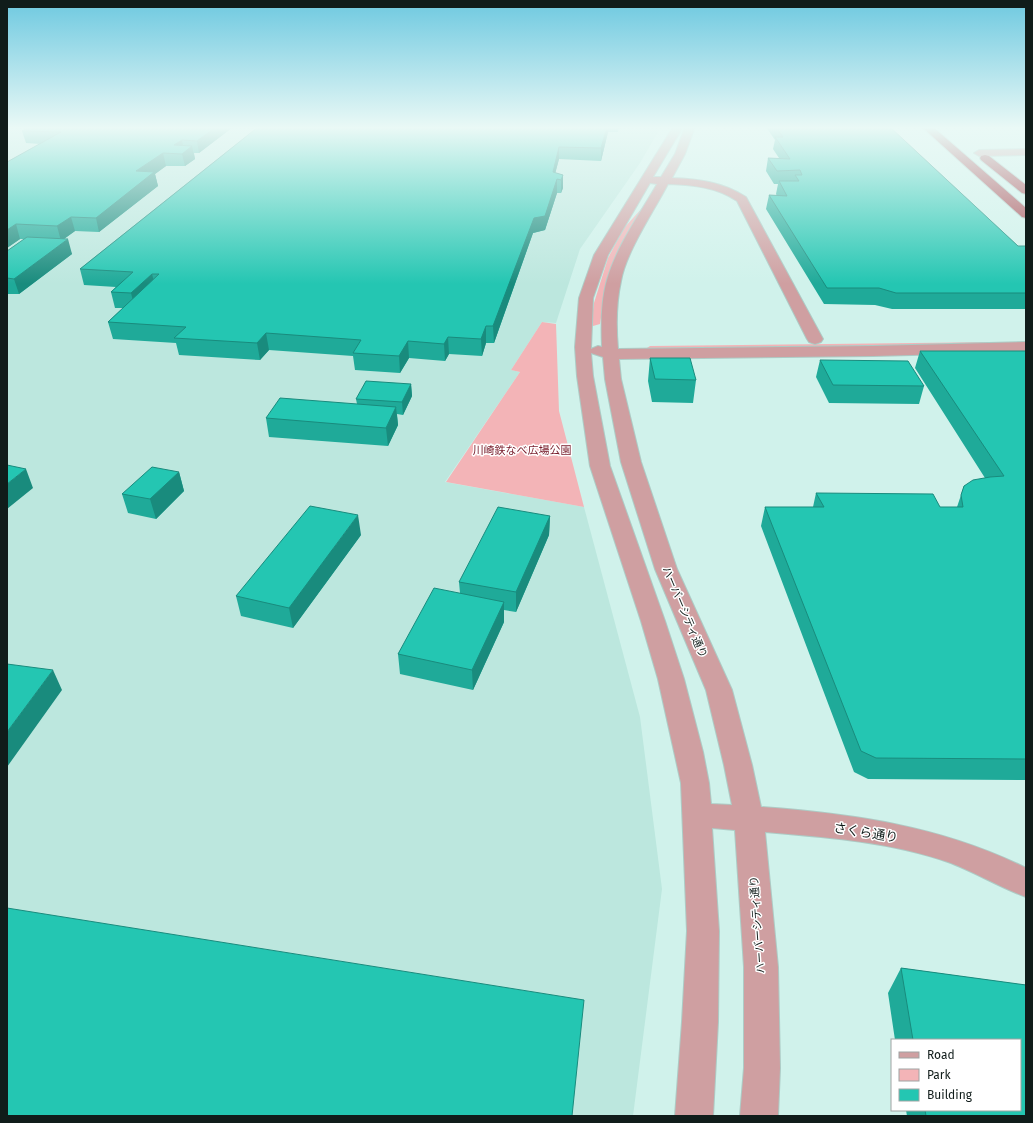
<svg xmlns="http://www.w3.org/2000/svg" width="1033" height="1123" font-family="'Fira Sans','Noto Sans JP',sans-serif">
  <rect width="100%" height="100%" fill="#d0f2eb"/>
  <path fill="#bce7de" d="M 7,127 L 661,127 L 640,163 L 580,249 L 556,323 L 542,322 L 511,370 L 520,372 L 445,482 L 584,507 L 640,717 L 662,889 L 633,1116 L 7,1116 Z"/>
  <path fill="#f3b4b7" d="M 654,189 L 655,189 L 607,280 L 600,324 L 593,326 L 591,324 L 594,303 L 608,258 L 624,228 L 643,207 Z
    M 542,322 L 556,324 L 559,411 L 584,507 L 446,482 L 520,372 L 511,370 Z
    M 1001,342 L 1026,342 L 845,348 L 647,348 L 650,346 Z"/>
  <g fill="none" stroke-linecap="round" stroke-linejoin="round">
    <g stroke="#adcbc5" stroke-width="2">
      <path id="minor" d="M 673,127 L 683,127 L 653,177 L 661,177 L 675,154 L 685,127 L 695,127 L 685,154 L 672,178 C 698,179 723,182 746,197 L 823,339 L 821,342 L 815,344 L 809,342 L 807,339 L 737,201 C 716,187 693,185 668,184 C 654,211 626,252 621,281 C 616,304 616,326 618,349 L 873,346 L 1026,342 L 1026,352 L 873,356 L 619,359 L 621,379 L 641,462 L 677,569 L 732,690 L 752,765 L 761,807 C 854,814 941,826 1026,868 L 1026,897 C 999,887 975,872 948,862 C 890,842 826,837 765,832 L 778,967 L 780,1068 L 778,1116 L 740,1116 L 744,1068 L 744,967 L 735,830 L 712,828 L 719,931 L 718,1022 L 713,1116 L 675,1116 L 682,1022 L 687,931 L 681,783 L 658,679 L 641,621 L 590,466 L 577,376 L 575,347 L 579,298 L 594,255 ZM 650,183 L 657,184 C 640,214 617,245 607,280 C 601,301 601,325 602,347 L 598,346 L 591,349 L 593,298 L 608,255 ZM 591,353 L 603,357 L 605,379 L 621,462 L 655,569 L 706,690 L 724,765 L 732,805 L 711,804 L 709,783 L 703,752 L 684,679 L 665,621 L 610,466 L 593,376 Z
        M 1026,149 L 1026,155 L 979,156 L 974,153 L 979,150 Z"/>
    </g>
    <g stroke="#adcbc5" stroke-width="2">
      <path id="highway" d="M 922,127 L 933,127 L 1026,208 L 1026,218 L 1022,217 Z
        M 985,155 L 989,156 L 1026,185 L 1026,194 L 1022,193 L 981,160 L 980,158 L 981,156 Z"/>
    </g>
    <use href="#minor" fill="#cf9fa1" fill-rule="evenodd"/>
    <use href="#highway" fill="#a6464f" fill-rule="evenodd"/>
  </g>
  <path fill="#1faa99" d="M 233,127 L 199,153 L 194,153 L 195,159 L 185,166 L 166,166 L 155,174 L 158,186 L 99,232 L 75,231 L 64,239 L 72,254 L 19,294 L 7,294 L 7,251 L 24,239 L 20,239 L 7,248 L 7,162 L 41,144 L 26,143 L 22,131 Z
    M 258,127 L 619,127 L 618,132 L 608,132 L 601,161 L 559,159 L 555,173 L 563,175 L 563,188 L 561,193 L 557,193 L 545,230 L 533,233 L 494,343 L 486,343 L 482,356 L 449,354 L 445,361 L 409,358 L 400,373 L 355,370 L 353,356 L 269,350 L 260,360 L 179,355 L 176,343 L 113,339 L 108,322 L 123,308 L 115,308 L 111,292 L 116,287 L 84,285 L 80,269 Z
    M 766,127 L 890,127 L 1018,246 L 1026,246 L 1026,309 L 892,309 L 875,305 L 824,304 L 766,209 L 769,195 L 777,196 L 776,194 L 778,184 L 774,184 L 766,171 L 768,158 L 779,158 L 773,149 L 775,140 Z
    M 920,351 L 1026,351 L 1026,780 L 868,779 L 854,772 L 761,526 L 765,507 L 813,507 L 816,493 L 940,507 L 957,507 L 964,486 L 985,478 L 915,368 Z
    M 650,358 L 696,380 L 693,403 L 652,402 L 648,381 Z
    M 820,360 L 924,386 L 919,404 L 829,403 L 816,377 Z
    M 411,384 L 412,396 L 403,415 L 397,414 L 398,425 L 388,446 L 269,437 L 266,418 L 357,404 L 356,399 Z
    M 179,472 L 184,491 L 156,519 L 128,513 L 122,494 Z
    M 550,516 L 549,535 L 516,612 L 504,610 L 504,622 L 473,690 L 400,674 L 398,654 L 460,593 L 459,582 Z
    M 361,535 L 293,628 L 241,616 L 236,596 Z
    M 901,968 L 1026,985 L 1026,1116 L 907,1116 L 906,1110 L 1020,1110 L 1020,1040 L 895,1040 L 888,993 Z"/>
  <path fill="#198b7d" d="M 216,127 L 233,127 L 199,153 L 197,141 Z
    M 607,127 L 608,127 L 608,132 L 601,161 L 601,148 Z
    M 182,140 L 184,152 L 192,146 L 195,159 L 185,166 L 182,154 L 174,145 Z
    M 559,147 L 559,159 L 552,186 L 553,172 Z
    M 163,153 L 166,166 L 155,174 L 158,186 L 99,232 L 96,218 L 136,171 Z
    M 563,175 L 563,188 L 561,193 L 561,180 Z
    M 557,179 L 557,193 L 545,230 L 533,233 L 494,343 L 493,326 L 534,218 Z
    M 71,217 L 75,231 L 61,241 L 57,226 Z
    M 16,224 L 20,239 L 7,248 L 7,230 Z
    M 68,239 L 72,254 L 19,294 L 14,279 Z
    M 152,274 L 156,289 L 135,309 L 131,293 Z
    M 486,326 L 486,343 L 482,356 L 481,339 Z
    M 266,333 L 269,350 L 260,360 L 257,343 Z
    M 448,337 L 449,354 L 445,361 L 444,344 Z
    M 408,341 L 409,358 L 400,373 L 399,356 Z
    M 411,384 L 412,396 L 403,415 L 402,402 Z
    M 396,407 L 398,425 L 388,446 L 386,428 Z
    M 26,469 L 33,488 L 7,509 L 7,484 Z
    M 179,472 L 184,491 L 156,519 L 150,499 Z
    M 358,515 L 361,535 L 293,628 L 289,608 Z
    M 550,516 L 549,535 L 516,612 L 516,592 Z
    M 504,602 L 504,622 L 473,690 L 472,670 Z
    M 53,670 L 62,690 L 7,767 L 7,732 Z"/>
  <path fill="#24c6b2" stroke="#198b7d" d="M 30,127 L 216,127 L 197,141 L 182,140 L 174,145 L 192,146 L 182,154 L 163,153 L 136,171 L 154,172 L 96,218 L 71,217 L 57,226 L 16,224 L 7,230 L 7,162 L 61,132 L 22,131 Z
    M 258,127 L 607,127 L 601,148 L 559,147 L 553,172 L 563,175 L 561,180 L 557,179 L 545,216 L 534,218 L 493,326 L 486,326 L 481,339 L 448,337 L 444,344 L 408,341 L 399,356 L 353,353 L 361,340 L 266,333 L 257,343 L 174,338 L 186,327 L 108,322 L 159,274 L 152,274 L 131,293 L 111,292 L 133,272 L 80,269 Z
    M 776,127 L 890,127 L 1018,246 L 1026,246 L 1026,293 L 896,293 L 879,288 L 827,288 L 769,195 L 787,196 L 779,181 L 799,181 L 795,175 L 802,175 L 800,170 L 777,171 L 768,158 L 790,159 L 775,137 L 783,137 Z
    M 27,237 L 68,239 L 14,279 L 7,278 L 7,251 Z
    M 920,351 L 1026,351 L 1026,759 L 876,758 L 861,751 L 765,507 L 824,507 L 816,493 L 933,494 L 940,507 L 963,507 L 961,495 L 964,486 L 973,480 L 990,477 L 1004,476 Z
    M 650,358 L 690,358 L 696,380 L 655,379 Z
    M 820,360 L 908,361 L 924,386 L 833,385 Z
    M 366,381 L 411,384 L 402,402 L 356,399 Z
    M 280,398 L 396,407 L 386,428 L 266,418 Z
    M 7,465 L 26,469 L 7,484 Z
    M 152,467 L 179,472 L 150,499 L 122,494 Z
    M 310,506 L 358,515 L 289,608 L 236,596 Z
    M 498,507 L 550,516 L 516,592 L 459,582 Z
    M 434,588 L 504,602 L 472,670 L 398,654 Z
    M 7,664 L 53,670 L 7,732 Z
    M 7,908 L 584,1000 L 572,1116 L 7,1116 Z
    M 901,968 L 1026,985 L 1026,1116 L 926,1116 L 925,1110 L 1020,1110 L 1020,1040 L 913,1040 Z"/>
  <linearGradient id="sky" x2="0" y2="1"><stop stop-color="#6ec9e0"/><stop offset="0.45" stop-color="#eaf9f6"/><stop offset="1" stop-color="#eaf9f6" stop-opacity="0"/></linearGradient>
  <rect width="1033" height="284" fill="url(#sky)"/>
  <g text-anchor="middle" stroke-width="3" stroke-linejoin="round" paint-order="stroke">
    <g font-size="11" fill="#771b2a" stroke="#fff">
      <text x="522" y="454">川崎鉄なべ広場公園</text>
    </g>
    <g font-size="11" fill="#101c1a" stroke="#fff">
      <text transform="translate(685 612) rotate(67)" y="4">ハーバーシティ通り</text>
      <text transform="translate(757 925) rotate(-94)" y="4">ハーバーシティ通り</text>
    </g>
    <g font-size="13" fill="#101c1a" stroke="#fff">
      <text transform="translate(866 832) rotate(9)" y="5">さくら通り</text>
    </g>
  </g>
  <rect width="1033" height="1123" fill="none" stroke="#101c1a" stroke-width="16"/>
  <rect x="891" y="1039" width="130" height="72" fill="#ffffff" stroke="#9fa4a3"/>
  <rect x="899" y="1052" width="20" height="6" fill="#cf9fa1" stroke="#9fa4a3"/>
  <text x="927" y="1059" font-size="12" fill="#101c1a">Road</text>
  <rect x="899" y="1069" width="20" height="12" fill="#f3b4b7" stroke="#9fa4a3"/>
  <text x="927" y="1079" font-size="12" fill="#101c1a">Park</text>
  <rect x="899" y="1089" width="20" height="12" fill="#24c6b2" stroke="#9fa4a3"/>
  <text x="927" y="1099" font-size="12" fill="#101c1a">Building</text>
</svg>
